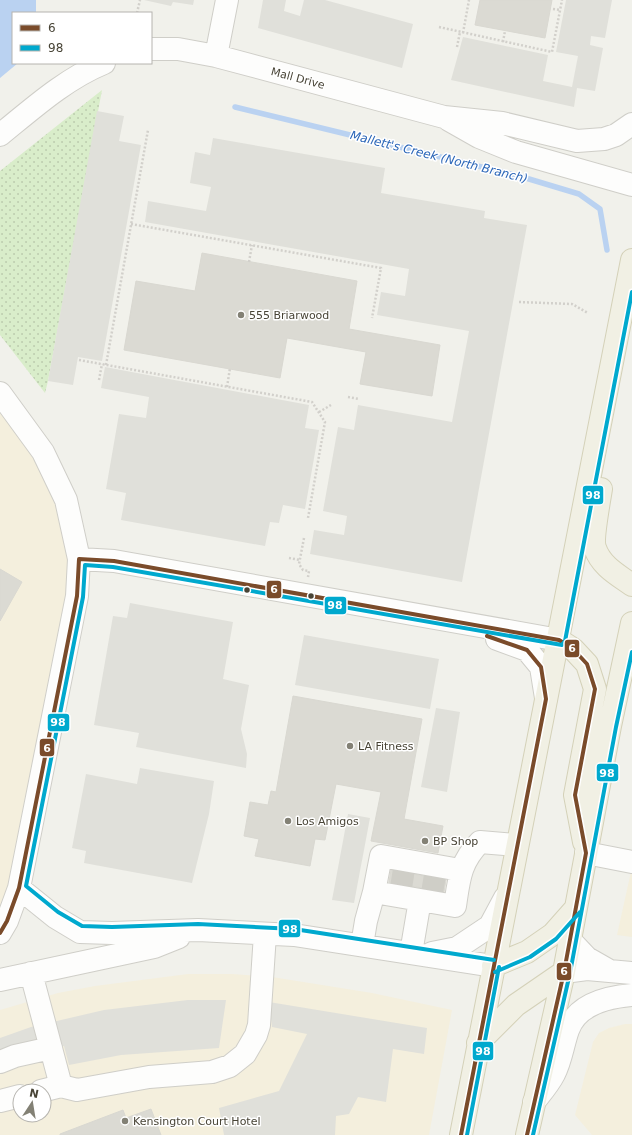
<svg xmlns="http://www.w3.org/2000/svg" width="632" height="1135" font-family="'DejaVu Sans',sans-serif">
  <defs>
    <pattern id="grass-dots" width="8" height="8" patternUnits="userSpaceOnUse"><rect width="8" height="8" fill="#d9edca"/><path d="M2 2h.1M6 6h.1" fill="none" stroke="#bcccae" stroke-width="1.8" stroke-linecap="round"/></pattern>
  </defs>
  <rect width="100%" height="100%" fill="#f1f1eb"/>
  <path fill="#f4efdd" fill-rule="evenodd" d="M 0,393 L 31,434 L 79,559 L 0,933 Z
    M 632,867 L 632,937 L 617,935 Z
    M 188,974 L 232,974 L 272,977 L 372,993 L 452,1010 L 429,1135 L 0,1135 L 0,1010 L 58,993 L 95,986 ZM 20,1091 L 44,1091 L 44,1115 L 20,1115 Z
    M 625,1024 L 632,1024 L 632,1135 L 592,1135 L 575,1115 L 593,1042 L 599,1033 L 609,1028 Z"/>
  <path fill="url(#grass-dots)" d="M 102,90 L 48,381 L 45,393 L 0,335 L 0,171 Z"/>
  <path fill="#e0e0da" d="M 144,0 L 194,0 L 193,5 L 173,2 L 171,6 Z
    M 263,0 L 286,0 L 284,11 L 300,16 L 304,0 L 325,0 L 413,24 L 402,68 L 258,28 Z
    M 566,0 L 612,0 L 605,38 L 591,36 L 590,45 L 603,48 L 595,91 L 577,88 L 574,107 L 451,80 L 463,37 L 548,55 L 543,81 L 572,87 L 578,56 L 556,52 Z
    M 97,111 L 124,116 L 119,141 L 141,145 L 102,361 L 78,357 L 73,385 L 48,381 Z
    M 213,138 L 385,168 L 381,193 L 485,211 L 484,218 L 527,225 L 462,582 L 310,554 L 314,530 L 344,535 L 347,516 L 323,511 L 338,427 L 354,430 L 358,405 L 452,422 L 469,331 L 377,315 L 381,292 L 405,296 L 409,269 L 145,222 L 148,201 L 206,211 L 211,187 L 190,183 L 195,152 L 210,155 Z
    M 105,367 L 309,405 L 305,428 L 319,430 L 305,509 L 283,505 L 279,523 L 270,522 L 265,546 L 121,520 L 126,493 L 106,489 L 119,414 L 146,418 L 149,397 L 101,388 Z
    M 130,603 L 233,622 L 223,679 L 249,685 L 241,729 L 247,754 L 246,768 L 136,747 L 139,733 L 94,725 L 113,616 L 127,618 Z
    M 304,635 L 439,659 L 430,709 L 295,685 Z
    M 436,708 L 460,712 L 447,792 L 421,787 Z
    M 140,768 L 214,781 L 209,814 L 192,883 L 84,863 L 86,851 L 72,848 L 86,774 L 137,784 Z
    M 348,814 L 370,818 L 354,903 L 332,900 Z
    M 188,1000 L 226,1000 L 219,1048 L 121,1055 L 69,1065 L 64,1046 L 0,1066 L 0,1038 L 31,1027 L 104,1010 Z
    M 269,1002 L 427,1028 L 424,1054 L 393,1049 L 386,1102 L 358,1097 L 349,1114 L 336,1116 L 335,1135 L 224,1135 L 219,1108 L 279,1091 L 307,1034 L 272,1027 Z"/>
  <path fill="#bad2f1" d="M 0,0 L 36,0 L 36,13 L 13,13 L 13,63 L 18,63 L 0,78 Z"/>
  <g fill="none" stroke-linecap="round" stroke-linejoin="round">
    <path stroke="#bad2f1" stroke-width="5.5" d="M 235,107 L 519,176 L 579,194 L 600,209 L 607,250"/>
  </g>
  <path fill="#dbdad3" stroke="#d9d8d1" d="M 480,0 L 552,0 L 545,38 L 475,25 Z
    M 202,253 L 357,281 L 349,329 L 440,345 L 432,396 L 360,384 L 366,352 L 287,338 L 280,378 L 124,350 L 136,281 L 195,291 Z
    M 0,569 L 22,582 L 0,621 Z
    M 293,696 L 422,719 L 404,819 L 443,826 L 438,853 L 371,841 L 381,792 L 336,784 L 325,840 L 315,839 L 310,866 L 255,856 L 259,839 L 244,836 L 250,802 L 268,805 L 271,791 L 276,792 Z
    M 391,870 L 446,880 L 444,892 L 389,882 Z
    M 151,1109 L 161,1135 L 60,1135 L 60,1134 L 123,1110 L 126,1118 Z"/>
  <g fill="none" stroke-linecap="round" stroke-linejoin="round">
    <path stroke="#cfcec7" stroke-width="22" stroke-dasharray="22 11" stroke-linecap="butt" d="M 401,888 L 404,869
      M 432,893 L 435,875"/>
    <g stroke="#cfcec8" stroke-width="24">
      <path id="minor" d="M 151,49 L 178,49 L 216,56 L 444,117 L 502,123 L 577,141 L 604,139 L 616,135 L 632,124
        M 216,56 L 227,0
        M 449,120 L 479,137 L 516,152 L 632,185
        M 0,135 C 32,109 65,79 104,63
        M 0,393 L 43,452 L 66,500 L 79,559 L 77,596 L 19,888 L 7,921 L 0,933
        M 79,559 L 114,561 L 559,640
        M 497,639 L 527,650 L 541,667 L 546,698
        M 586,853 L 632,862
        M 460,870 L 381,856 L 374,892 L 455,906 C 459,879 460,862 480,842 L 517,845
        M 19,888 L 55,917 L 80,932 L 112,933 L 198,930 L 294,935 L 493,966
        M 570,940 L 587,958 L 608,970
        M 362,945 L 366,921 L 374,892
        M 411,953 L 420,900
        M 432,953 L 457,948 L 490,926 L 505,898
        M 564,972 L 587,969 L 632,973
        M 31,973 L 61,1086 L 77,1090 L 149,1077 L 212,1072 L 230,1066 L 245,1054 L 256,1035 L 259,1025 L 265,934
        M 0,980 L 154,947 L 179,937
        M 0,1062 L 15,1056 L 51,1048
        M 41,1091 L 61,1086
        M 0,1101 L 20,1096
        M 534,1102 C 541,1093 549,1084 554,1074 C 561,1061 563,1044 568,1030 C 577,1004 608,997 632,995"/>
    </g>
    <g stroke="#d4d1b8" stroke-width="24">
      <path id="major" d="M 601,489 C 599,501 592,540 595,548 C 601,566 618,575 632,585
        M 559,640 L 573,649 L 587,664 L 595,689 L 575,795 L 584,842
        M 493,966 L 527,952 L 553,934 L 576,908
        M 478,1043 L 516,1005 L 564,972
        M 461,1135 L 632,260
        M 527,1135 L 564,972 L 610,726 L 632,623"/>
    </g>
    <path stroke="#d2d0cb" stroke-width="2.5" stroke-dasharray="2 2" stroke-linecap="butt" d="M 553,9 L 560,10
      M 137,13 L 140,0
      M 439,27 L 552,52 L 562,0
      M 463,33 L 469,0
      M 503,42 L 505,31
      M 457,47 L 460,32
      M 131,224 L 381,268 L 372,318
      M 249,262 L 252,245
      M 519,302 L 572,304 L 588,313
      M 79,360 L 312,402 L 325,422 L 308,518
      M 106,365 L 148,130
      M 99,380 L 102,364
      M 227,387 L 230,368
      M 348,397 L 359,399
      M 319,412 L 331,405
      M 304,538 L 299,564 L 303,570 L 309,571 L 308,577
      M 289,558 L 300,560"/>
    <use href="#minor" stroke="#fdfdfc" stroke-width="22"/>
    <use href="#major" stroke="#f1f0e4" stroke-width="22"/>
    <g stroke="#fff" stroke-width="7">
      <path id="bus-1" d="M 79,559 L 114,561 L 559,640 L 573,649 L 587,664 L 595,689 L 575,795 L 586,853 L 564,972 L 527,1135
        M 0,933 L 7,921 L 19,888 L 77,596 L 79,559
        M 461,1135 L 546,699 L 541,667 L 527,650 L 487,636"/>
    </g>
    <g stroke="#fff" stroke-width="7">
      <path id="bus-2" d="M 494,960 L 294,929 L 198,924 L 112,927 L 82,926 L 58,912 L 26,886 L 83,597 L 85,565 L 113,567 L 562,645 L 565,641 L 632,292
        M 495,972 L 530,957 L 556,939 L 580,912
        M 467,1135 L 499,967
        M 533,1135 L 570,973 L 616,727 L 632,652"/>
    </g>
    <use href="#bus-1" stroke="#7a4b2a" stroke-width="4"/>
    <use href="#bus-2" stroke="#00a9ce" stroke-width="4"/>
  </g>
  <g fill="#838175" stroke="#fff" stroke-width="1.5">
    <circle cx="241" cy="315" r="4"/>
    <circle cx="350" cy="746" r="4"/>
    <circle cx="288" cy="821" r="4"/>
    <circle cx="425" cy="841" r="4"/>
    <circle cx="125" cy="1121" r="4"/>
  </g>
  <g fill="#484436" stroke="#fff" stroke-width="1.5">
    <circle cx="247" cy="590" r="3.5"/>
    <circle cx="311" cy="596" r="3.5"/>
  </g>
  <g text-anchor="middle" stroke-width="3" stroke-linejoin="round" paint-order="stroke">
    <g font-size="11" fill="#484436" stroke="#fff">
      <text transform="translate(298 78) rotate(15)" y="4">Mall Drive</text>
    </g>
    <g font-size="11" fill="#484436" stroke="#fff" text-anchor="start">
      <text x="249" y="319">555 Briarwood</text>
      <text x="358" y="750">LA Fitness</text>
      <text x="296" y="825">Los Amigos</text>
      <text x="433" y="845">BP Shop</text>
      <text x="133" y="1125">Kensington Court Hotel</text>
    </g>
    <g font-size="12" font-style="italic" fill="#2b66b8" stroke="#fff">
      <text transform="translate(439 157) rotate(14)" y="4">Mallett's Creek (North Branch)</text>
    </g>
  </g>
  <g stroke="#fff" stroke-width="1.5">
    <rect x="582" y="485" width="22" height="20" rx="4" fill="#00a9ce"/>
    <rect x="266" y="580" width="16" height="19" rx="4" fill="#7a4b2a"/>
    <rect x="324" y="596" width="23" height="19" rx="4" fill="#00a9ce"/>
    <rect x="564" y="639" width="16" height="19" rx="4" fill="#7a4b2a"/>
    <rect x="47" y="713" width="23" height="19" rx="4" fill="#00a9ce"/>
    <rect x="39" y="738" width="16" height="19" rx="4" fill="#7a4b2a"/>
    <rect x="596" y="763" width="23" height="19" rx="4" fill="#00a9ce"/>
    <rect x="278" y="919" width="23" height="19" rx="4" fill="#00a9ce"/>
    <rect x="556" y="962" width="16" height="19" rx="4" fill="#7a4b2a"/>
    <rect x="472" y="1041" width="22" height="20" rx="4" fill="#00a9ce"/>
  </g>
  <g font-size="11" text-anchor="middle" font-weight="bold" fill="#fff">
    <text x="593" y="499">98</text>
    <text x="274" y="593">6</text>
    <text x="335" y="609">98</text>
    <text x="572" y="652">6</text>
    <text x="58" y="726">98</text>
    <text x="47" y="752">6</text>
    <text x="607" y="777">98</text>
    <text x="290" y="933">98</text>
    <text x="564" y="975">6</text>
    <text x="483" y="1055">98</text>
  </g>
  <rect x="12" y="12" width="140" height="52" fill="#ffffff" stroke="#b6b4af"/>
  <rect x="20" y="25" width="20" height="6" fill="#7a4b2a" stroke="#b6b4af"/>
  <text x="48" y="32" font-size="12" fill="#484436">6</text>
  <rect x="20" y="45" width="20" height="6" fill="#00a9ce" stroke="#b6b4af"/>
  <text x="48" y="52" font-size="12" fill="#484436">98</text>
  <g transform="translate(32 1103) rotate(12)"><circle r="19" fill="#ffffff" stroke="#b6b4af"/>
  <path d="M0-3L7 15L0 10L-7 15Z" fill="#838175"/>
  <text y="-6" font-size="11" font-weight="bold" text-anchor="middle" fill="#484436">N</text>
  </g>
</svg>
